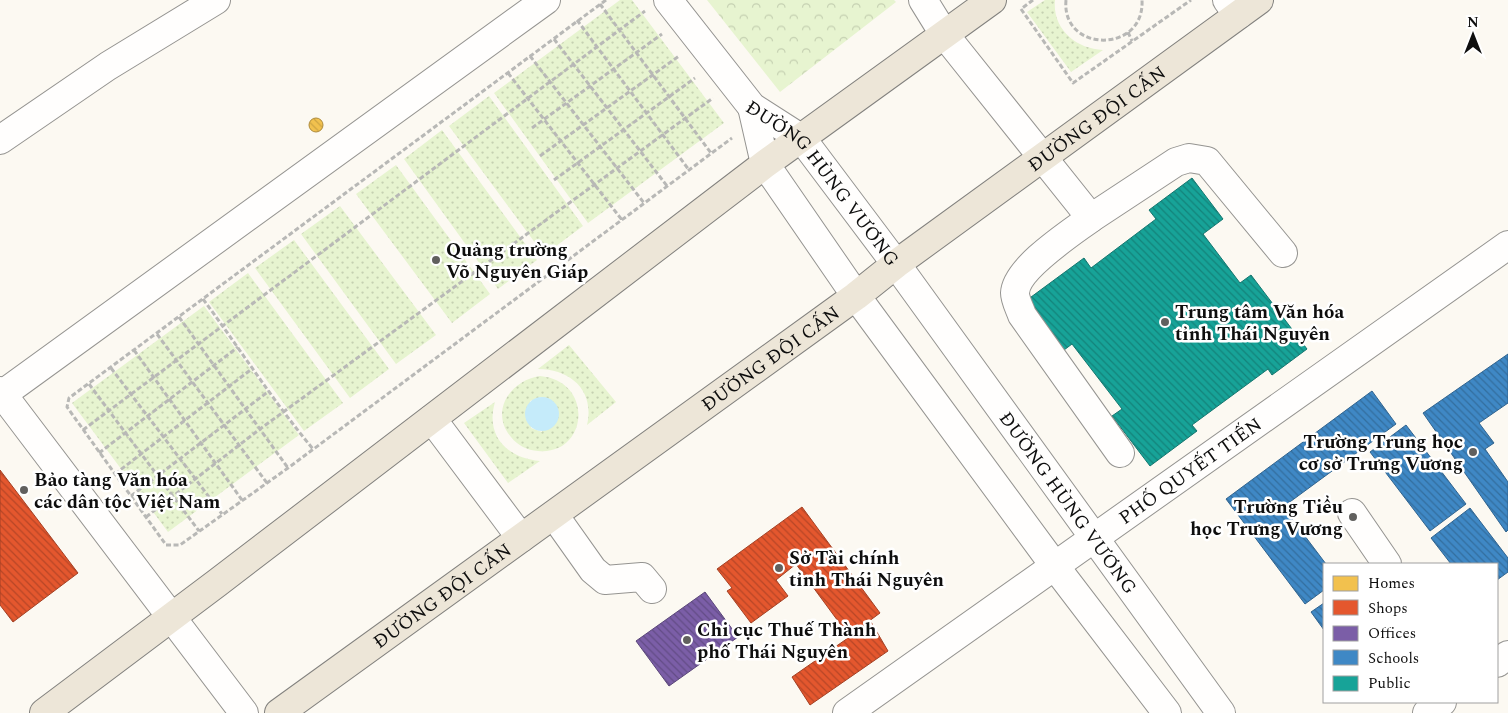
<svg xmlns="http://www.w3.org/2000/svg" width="1508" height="713" font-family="Spectral,serif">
  <defs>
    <pattern id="grass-dots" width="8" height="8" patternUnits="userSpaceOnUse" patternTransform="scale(1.25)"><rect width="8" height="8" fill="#e7f4d0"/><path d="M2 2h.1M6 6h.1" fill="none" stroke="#c5d0b1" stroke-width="1.8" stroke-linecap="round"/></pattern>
    <pattern id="park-crowns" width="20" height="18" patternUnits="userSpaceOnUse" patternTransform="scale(1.25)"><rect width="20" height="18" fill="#e7f4d0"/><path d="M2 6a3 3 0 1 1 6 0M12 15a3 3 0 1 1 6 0" fill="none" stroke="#c5d0b1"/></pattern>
    <pattern id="homes-back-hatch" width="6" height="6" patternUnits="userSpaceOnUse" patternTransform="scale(1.25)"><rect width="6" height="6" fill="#f2c14e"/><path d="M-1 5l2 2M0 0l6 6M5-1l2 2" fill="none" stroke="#cea543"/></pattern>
    <pattern id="shops-back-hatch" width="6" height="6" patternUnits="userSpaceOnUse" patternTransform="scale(1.25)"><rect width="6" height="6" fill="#e4572e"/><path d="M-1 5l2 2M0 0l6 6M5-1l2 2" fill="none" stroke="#b74626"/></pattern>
    <pattern id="offices-back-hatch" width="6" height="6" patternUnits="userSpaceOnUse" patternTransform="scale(1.25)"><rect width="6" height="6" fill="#7b5ea7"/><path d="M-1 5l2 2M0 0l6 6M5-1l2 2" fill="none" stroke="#634c86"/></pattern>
    <pattern id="schools-back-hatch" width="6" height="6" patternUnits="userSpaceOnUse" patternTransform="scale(1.25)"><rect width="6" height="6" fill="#3f88c5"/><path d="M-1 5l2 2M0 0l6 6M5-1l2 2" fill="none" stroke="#336e9e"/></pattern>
    <pattern id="public-back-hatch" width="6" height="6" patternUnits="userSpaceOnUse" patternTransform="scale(1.25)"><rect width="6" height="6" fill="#17a398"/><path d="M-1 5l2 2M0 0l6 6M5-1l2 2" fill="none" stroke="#13837a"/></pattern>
  </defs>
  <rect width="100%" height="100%" fill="#fcf9f2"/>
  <path fill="url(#grass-dots)" fill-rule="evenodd" d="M 620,0 L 632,0 L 724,123 L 588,223 L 494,93 Z
    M 1045,0 L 1055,0 C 1052,29 1076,49 1103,50 L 1071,72 L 1027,12 Z
    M 489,96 L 583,226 L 544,255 L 449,126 Z
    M 442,130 L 537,260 L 498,289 L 404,159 Z
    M 396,165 L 490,294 L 452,323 L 356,194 Z
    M 340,206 L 436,335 L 396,364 L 301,234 Z
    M 294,240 L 389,369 L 350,398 L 255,268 Z
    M 248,273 L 343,403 L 304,431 L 209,302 Z
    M 204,306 L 299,435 L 168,532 L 72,403 Z
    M 569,345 L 616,402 L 587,425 C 595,391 571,369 538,369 Z
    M 540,376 C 595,381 588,456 538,451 C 527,450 518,446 511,437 C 489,411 511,380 540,376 ZM 541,397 L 542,432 L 531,428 L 530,401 Z
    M 495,402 C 485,436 507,458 540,461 L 508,483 L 464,423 Z"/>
  <path fill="url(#park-crowns)" d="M 707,0 L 894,0 L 896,2 L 780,92 Z"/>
  <path fill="#c5ebfa" d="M525 414a17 17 0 1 1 34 0a17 17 0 1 1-34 0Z"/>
  <path fill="url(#homes-back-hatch)" stroke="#ae8b3b" d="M309 125a7 7 0 1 1 14 0a7 7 0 1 1-14 0Z"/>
  <path fill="url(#shops-back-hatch)" stroke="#a44124" d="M 0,470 L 78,573 L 13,622 L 0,605 Z
    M 802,507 L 880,613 L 849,636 L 796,564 L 776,580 L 788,596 L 751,623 L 727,591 L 732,588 L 717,569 Z
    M 871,622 L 888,651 L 810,705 L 792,677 Z"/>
  <path fill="url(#offices-back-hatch)" stroke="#5a4679" d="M 705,592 L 738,637 L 669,686 L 636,641 Z"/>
  <path fill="url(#schools-back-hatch)" stroke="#30638e" d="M 1508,354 L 1508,403 L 1479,423 L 1494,443 L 1485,449 L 1508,482 L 1508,530 L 1506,532 L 1423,413 Z
    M 1372,391 L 1396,424 L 1283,507 L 1326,564 L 1324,590 L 1305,604 L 1226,499 Z
    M 1406,425 L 1466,504 L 1430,531 L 1370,452 Z
    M 1470,508 L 1508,558 L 1508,572 L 1497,580 L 1497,564 L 1451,564 L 1431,538 Z
    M 1324,603 L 1324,630 L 1311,612 Z"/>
  <path fill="url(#public-back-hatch)" stroke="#14766f" d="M 1192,178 L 1223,219 L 1203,234 L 1240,283 L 1251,275 L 1307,349 L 1272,375 L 1268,369 L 1192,425 L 1197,431 L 1150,466 L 1112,416 L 1122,409 L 1072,344 L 1064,350 L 1027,300 L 1084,258 L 1091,268 L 1156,219 L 1149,210 Z"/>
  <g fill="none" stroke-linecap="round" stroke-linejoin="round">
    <g stroke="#959491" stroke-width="30">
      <g id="minor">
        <path id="s1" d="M 668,0 L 752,107 L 802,139 L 896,264 L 1221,713"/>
        <path d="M 923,0 L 944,34 L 1091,218 L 1176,162 L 1189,158 L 1207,161 L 1283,253"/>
        <path d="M 1227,0 L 1238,15"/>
        <path d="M 752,107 L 765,164 L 856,296 L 1054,565 L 1167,713"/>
        <path d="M 0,140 L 108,66 L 216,0"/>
        <path d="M 1091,218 C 1071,233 1016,268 1015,293 C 1015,300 1020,309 1022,315 L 1120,453"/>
        <path d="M 0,391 L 244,713"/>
        <path d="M 0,396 L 546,0"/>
        <path d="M 432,419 L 521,538"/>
        <path d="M 1352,513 L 1387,564"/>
        <path d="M 554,515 L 593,570 L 605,580 L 642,577 L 652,589"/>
        <path d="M 1497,663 L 1508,655"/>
        <path id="s2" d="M 847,713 L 1508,245"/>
        <path d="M 1427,713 L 1442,702"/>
      </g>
    </g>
    <g stroke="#82817e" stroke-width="30">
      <g id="major">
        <path d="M 44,713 L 217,583 L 765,164 L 992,0"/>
        <path id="s3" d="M 279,713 L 856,296 L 896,264 L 1259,0"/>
      </g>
    </g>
    <path stroke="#b8b8b6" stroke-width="3" stroke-dasharray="5 2.5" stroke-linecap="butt" d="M 606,0 L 69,398 L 67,407 L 166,545 L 180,545 L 288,468 L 732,138
      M 1033,0 L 1021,9 L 1073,83 L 1191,0
      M 1066,0 C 1061,53 1145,54 1142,0
      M 600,4 L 711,153
      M 577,20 L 689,170
      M 1128,32 L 1132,41
      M 554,39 L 667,186
      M 530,56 L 644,203
      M 508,73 L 622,220
      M 532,128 L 662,34
      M 540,156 L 679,56
      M 554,180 L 695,78
      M 203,299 C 240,349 273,401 313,449
      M 179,317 L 288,468
      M 157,334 L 267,483
      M 134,350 L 242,500
      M 111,368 L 222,514
      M 89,384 L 199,531
      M 83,430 L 645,11
      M 99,453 L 238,347
      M 115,474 L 253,368
      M 131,496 L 269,391
      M 146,517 L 260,429 L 713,98"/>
    <use href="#minor" stroke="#fffefd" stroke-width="28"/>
    <use href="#major" stroke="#ede6d8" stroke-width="28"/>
  </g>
  <g fill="#61605e" stroke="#fff" stroke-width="2">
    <circle cx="436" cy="260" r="5"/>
    <circle cx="1165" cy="322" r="5"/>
    <circle cx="1473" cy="452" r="5"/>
    <circle cx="24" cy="490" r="5"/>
    <circle cx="1353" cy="517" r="5"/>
    <circle cx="779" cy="568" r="5"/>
    <circle cx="687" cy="640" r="5"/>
  </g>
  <g text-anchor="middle" stroke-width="5" stroke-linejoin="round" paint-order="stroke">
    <g font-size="19" fill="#0e0e0e" stroke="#fff">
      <text dy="7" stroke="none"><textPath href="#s3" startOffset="1011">ĐƯỜNG ĐỘI CẤN</textPath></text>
      <text dy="7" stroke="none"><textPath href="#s1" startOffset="241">ĐƯỜNG HÙNG VƯƠNG</textPath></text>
      <text dy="7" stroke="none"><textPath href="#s3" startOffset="606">ĐƯỜNG ĐỘI CẤN</textPath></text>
      <text dy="7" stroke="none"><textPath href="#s2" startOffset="420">PHỐ QUYẾT TIẾN</textPath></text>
      <text dy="7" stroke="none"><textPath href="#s1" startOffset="646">ĐƯỜNG HÙNG VƯƠNG</textPath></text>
      <text dy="7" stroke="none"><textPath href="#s3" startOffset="201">ĐƯỜNG ĐỘI CẤN</textPath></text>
    </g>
    <g font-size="19" font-weight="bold" fill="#0e0e0e" stroke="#fff" text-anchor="start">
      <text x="446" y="256">Quảng trường<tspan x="446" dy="22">Võ Nguyên Giáp</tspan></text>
      <text x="1175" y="318">Trung tâm Văn hóa<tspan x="1175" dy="22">tỉnh Thái Nguyên</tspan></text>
      <text x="1463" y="448" text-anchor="end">Trường Trung học<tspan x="1463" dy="22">cơ sở Trưng Vương</tspan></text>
      <text x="34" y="486">Bảo tàng Văn hóa<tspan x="34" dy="22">các dân tộc Việt Nam</tspan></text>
      <text x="1343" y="513" text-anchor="end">Trường Tiểu<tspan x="1343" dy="22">học Trưng Vương</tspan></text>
      <text x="789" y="564">Sở Tài chính<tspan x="789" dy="22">tỉnh Thái Nguyên</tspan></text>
      <text x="697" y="636">Chi cục Thuế Thành<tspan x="697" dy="22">phố Thái Nguyên</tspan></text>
    </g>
  </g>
  <rect x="1323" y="563" width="175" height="140" fill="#ffffff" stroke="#9f9f9f"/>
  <rect x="1333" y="576" width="25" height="15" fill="#f2c14e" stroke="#9f9f9f"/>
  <text x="1368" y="588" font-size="15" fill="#0e0e0e">Homes</text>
  <rect x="1333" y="600" width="25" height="15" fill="#e4572e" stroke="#9f9f9f"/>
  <text x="1368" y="613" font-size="15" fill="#0e0e0e">Shops</text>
  <rect x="1333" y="626" width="25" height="15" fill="#7b5ea7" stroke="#9f9f9f"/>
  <text x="1368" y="638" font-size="15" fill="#0e0e0e">Offices</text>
  <rect x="1333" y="650" width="25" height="15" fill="#3f88c5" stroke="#9f9f9f"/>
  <text x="1368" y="663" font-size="15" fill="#0e0e0e">Schools</text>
  <rect x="1333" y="676" width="25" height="15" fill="#17a398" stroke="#9f9f9f"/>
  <text x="1368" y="688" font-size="15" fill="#0e0e0e">Public</text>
  <g transform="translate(1473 35)" stroke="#ffffff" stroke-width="4" paint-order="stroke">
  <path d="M0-4L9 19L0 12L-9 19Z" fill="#0e0e0e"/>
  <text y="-8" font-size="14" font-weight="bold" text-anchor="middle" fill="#0e0e0e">N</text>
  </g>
</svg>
